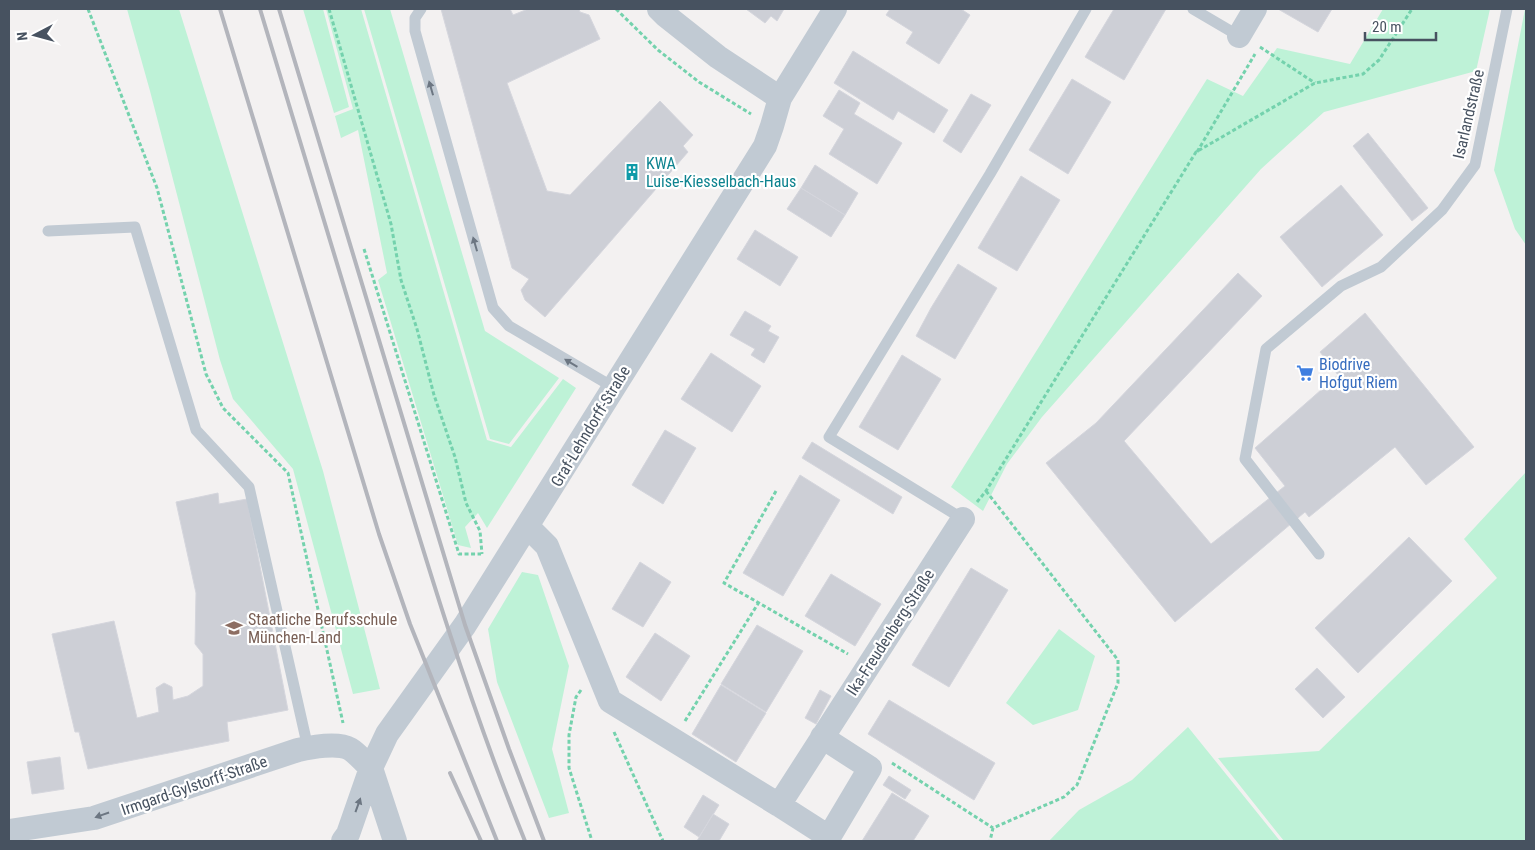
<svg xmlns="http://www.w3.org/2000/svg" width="1535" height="850" font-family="'Roboto Condensed',sans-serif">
  <rect width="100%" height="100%" fill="#f3f1f1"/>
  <path fill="#bef2d7" d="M 127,9 L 179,9 L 323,471 L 380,689 L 353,694 L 293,469 L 233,399 L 220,360 L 150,91 Z
    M 303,9 L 323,9 L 349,107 L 334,113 Z
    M 326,9 L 361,9 L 487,440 L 511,447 L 563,379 L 576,388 L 487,528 L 478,513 L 465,527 L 471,548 L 458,545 L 378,280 L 387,273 L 358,130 L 341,138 L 335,116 L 353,109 Z
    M 364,9 L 390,9 L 485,331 L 559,378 L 509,444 L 490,439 Z
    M 1383,9 L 1490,9 L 1476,71 L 1324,112 L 1261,169 L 1042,417 L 1007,464 L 983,511 L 951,487 L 1207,79 L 1243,96 L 1277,48 L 1350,64 Z
    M 1525,9 L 1526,9 L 1526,245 L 1515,229 L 1494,170 Z
    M 1526,472 L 1526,841 L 1284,841 L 1218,758 L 1319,751 L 1497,578 L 1464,539 Z
    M 522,572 L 538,575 L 569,666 L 552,749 L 569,813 L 549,818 L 497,682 L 488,629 Z
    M 1059,629 L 1095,656 L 1078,710 L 1033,725 L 1006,703 Z
    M 1188,727 L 1280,841 L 1049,841 L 1079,810 L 1132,780 Z"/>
  <path fill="#cdcfd6" stroke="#d5d6dd" d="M 441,9 L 510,9 L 513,15 L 528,9 L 579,9 L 580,12 L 589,15 L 600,39 L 507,83 L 547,191 L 570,195 L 660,101 L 693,135 L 683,146 L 688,152 L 545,317 L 525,300 L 521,290 L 529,279 L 512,268 Z
    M 746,9 L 784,9 L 777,21 L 771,16 L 765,23 Z
    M 890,9 L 961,9 L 970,15 L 939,64 L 906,43 L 913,32 L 886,15 Z
    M 1114,9 L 1166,9 L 1124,80 L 1085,57 Z
    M 1278,9 L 1332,9 L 1318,32 Z
    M 853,51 L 948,110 L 934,133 L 898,111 L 893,120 L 834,83 Z
    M 1072,79 L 1111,102 L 1068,174 L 1029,150 Z
    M 839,90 L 860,103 L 854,114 L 902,143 L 877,184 L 829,154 L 844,129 L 823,116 Z
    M 971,94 L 991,105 L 961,153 L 943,141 Z
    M 1368,133 L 1428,208 L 1412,221 L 1353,146 Z
    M 815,165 L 858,193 L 845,215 L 801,188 Z
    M 1021,176 L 1060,200 L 1017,271 L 978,248 Z
    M 1341,185 L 1383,235 L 1322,287 L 1280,237 Z
    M 801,188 L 845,215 L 831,237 L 787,209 Z
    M 755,230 L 798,257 L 780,286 L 737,259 Z
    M 958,264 L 997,288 L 955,359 L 916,336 L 931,308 Z
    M 1238,273 L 1262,296 L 1124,441 L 1211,544 L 1285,486 L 1255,448 L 1338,375 L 1320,352 L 1365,313 L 1474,447 L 1426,485 L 1395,447 L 1309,517 L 1305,512 L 1175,622 L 1046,463 L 1096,423 Z
    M 745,311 L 771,326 L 768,331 L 779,337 L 764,363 L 751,355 L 755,349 L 730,335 Z
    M 711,353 L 761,386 L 732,432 L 681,399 Z
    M 902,355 L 941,379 L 898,450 L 859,427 Z
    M 665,430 L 696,448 L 663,504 L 632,485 Z
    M 812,442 L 902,497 L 893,514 L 802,458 Z
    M 800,475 L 840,500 L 783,596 L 743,573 Z
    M 218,493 L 219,504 L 247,499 L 288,710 L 227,722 L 229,741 L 88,769 L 79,732 L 75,732 L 52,634 L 114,621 L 137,718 L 159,712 L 156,688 L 164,683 L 172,687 L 173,700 L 188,696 L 203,686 L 203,654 L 195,644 L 196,593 L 176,502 Z
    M 1409,537 L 1452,581 L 1358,673 L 1315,628 Z
    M 640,562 L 671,582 L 643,627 L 612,609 Z
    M 971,568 L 1008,590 L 949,687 L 912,665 Z
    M 831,574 L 881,604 L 855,646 L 805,616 Z
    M 757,625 L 803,651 L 766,712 L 721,684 Z
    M 655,633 L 690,656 L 661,701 L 626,677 Z
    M 1317,668 L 1345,697 L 1323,718 L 1295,689 Z
    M 721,685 L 766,713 L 736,762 L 692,734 Z
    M 820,690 L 831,696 L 816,724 L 805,718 Z
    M 889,700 L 995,763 L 974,800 L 868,734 Z
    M 60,757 L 64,789 L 32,794 L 27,762 Z
    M 889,776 L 911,790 L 905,799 L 883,785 Z
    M 892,793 L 929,816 L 913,841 L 862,841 Z
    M 703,795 L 719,805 L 699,837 L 684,827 Z
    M 713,814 L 729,824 L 719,841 L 697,841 Z"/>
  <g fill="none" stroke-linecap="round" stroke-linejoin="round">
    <path stroke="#74d2ad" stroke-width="3" stroke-dasharray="4 2.5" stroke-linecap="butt" d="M 88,9 L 157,188 L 206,374 L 223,408 L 288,473 L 343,723
      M 329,9 L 391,224 L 401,280 L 417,329 L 434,395 L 455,457 L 466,503 L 480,531 L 482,554
      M 616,9 L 658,50 L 699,82 L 751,114
      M 1260,47 L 1315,83
      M 1197,152 L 1255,54
      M 364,249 L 459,554 L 481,554
      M 776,491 L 724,583 L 848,654
      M 986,491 L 1118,660 L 1118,683 L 1077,785 L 1064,797 L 993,828 L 990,841
      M 977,502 L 986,491 L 1196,152 L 1315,83 L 1363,74 L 1379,60 L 1412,9
      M 581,690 L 576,697 L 569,735 L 569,768 L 592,841
      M 685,721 L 759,602
      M 614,732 L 663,841
      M 892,763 L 993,828"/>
    <path stroke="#c1cad3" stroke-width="11" d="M 421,9 L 415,18 L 415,31 L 493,308 L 509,326 L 613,387
      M 1193,9 L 1239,36
      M 48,231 L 135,227 L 196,430 L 249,487 L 308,748
      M 963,519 L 829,437 L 990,174 L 1086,9
      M 1319,554 L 1245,459 L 1266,349 L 1341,286 L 1381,267 L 1442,210 L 1475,165 L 1507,9"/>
    <path stroke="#c1cad3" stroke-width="24" d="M 659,9 L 665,15 L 718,57 L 780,98
      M 1239,36 L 1255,9
      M 528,527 L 547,546 L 610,701 L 779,805 L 963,519
      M 371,768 L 395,841
      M 779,805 L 829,837 L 870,768 L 822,737
      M 9,831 L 94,818 L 298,750 C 311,747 338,742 350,749 C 357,753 364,762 371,768
      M 343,841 L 348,834 L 371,768 L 387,734 L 465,625 L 765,146 L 772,126 L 780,98 L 835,9"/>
    <path stroke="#b3b5bc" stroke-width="4" d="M 220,9 L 379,534 L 410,624 L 497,841
      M 260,9 C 300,140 340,272 379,404 C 423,551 467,699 525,841
      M 279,9 L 465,625 L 509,749 L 544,841
      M 450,773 L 481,841"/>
  </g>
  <defs><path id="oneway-solid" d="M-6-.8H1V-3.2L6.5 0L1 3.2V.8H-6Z" transform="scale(1.25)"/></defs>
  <g fill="#6c7682">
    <use href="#oneway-solid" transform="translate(431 88) rotate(-106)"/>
    <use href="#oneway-solid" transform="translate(475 244) rotate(-106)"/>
    <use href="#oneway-solid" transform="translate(571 363) rotate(-149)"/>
    <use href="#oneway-solid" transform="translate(358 805) rotate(-70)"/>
    <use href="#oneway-solid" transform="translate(102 815) rotate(161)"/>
  </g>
  <defs>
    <g id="building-bare" transform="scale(1.35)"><path d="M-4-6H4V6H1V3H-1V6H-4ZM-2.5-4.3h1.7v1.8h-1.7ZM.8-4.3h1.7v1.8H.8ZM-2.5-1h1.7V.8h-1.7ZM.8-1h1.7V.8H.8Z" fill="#0f9aa8" stroke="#fff" stroke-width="2.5" paint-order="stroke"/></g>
    <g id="supermarket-bare" transform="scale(1.35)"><path d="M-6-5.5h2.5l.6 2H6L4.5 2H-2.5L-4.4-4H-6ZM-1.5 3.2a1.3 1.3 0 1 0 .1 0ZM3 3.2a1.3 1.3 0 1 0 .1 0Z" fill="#3f7fe0" stroke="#fff" stroke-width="2.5" paint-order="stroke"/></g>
    <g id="school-bare" transform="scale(1.35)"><path d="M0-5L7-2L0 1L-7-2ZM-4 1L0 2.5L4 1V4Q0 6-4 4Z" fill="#8d6e63" stroke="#fff" stroke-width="2.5" paint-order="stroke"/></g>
  </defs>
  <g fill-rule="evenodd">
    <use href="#building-bare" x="632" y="172"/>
    <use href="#supermarket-bare" x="1305" y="373"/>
    <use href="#school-bare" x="234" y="628"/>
  </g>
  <g text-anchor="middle" stroke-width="4.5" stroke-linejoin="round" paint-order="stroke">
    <g font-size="16" fill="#475260" stroke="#fff">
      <text transform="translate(1468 114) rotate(-77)" y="6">Isarlandstraße</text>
      <text transform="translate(590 426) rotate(-59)" y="6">Graf-Lehndorff-Straße</text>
      <text transform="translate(890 632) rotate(-57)" y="6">Ika-Freudenberg-Straße</text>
      <text transform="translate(194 785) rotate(-19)" y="6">Irmgard-Gylstorff-Straße</text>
    </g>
    <g font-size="16" fill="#0d838f" stroke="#fff" text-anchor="start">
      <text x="646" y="169">KWA<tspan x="646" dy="18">Luise-Kiesselbach-Haus</tspan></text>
    </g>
    <g font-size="16" fill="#366cbe" stroke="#fff" text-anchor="start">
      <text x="1319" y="370">Biodrive<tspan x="1319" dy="18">Hofgut Riem</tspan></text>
    </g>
    <g font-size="16" fill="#785e54" stroke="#fff" text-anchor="start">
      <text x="248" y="625">Staatliche Berufsschule<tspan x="248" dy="18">München-Land</tspan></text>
    </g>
  </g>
  <rect width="1535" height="850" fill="none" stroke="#475260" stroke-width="20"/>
  <g transform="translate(35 35) rotate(264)" stroke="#ffffff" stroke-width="4" paint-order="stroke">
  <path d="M0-4L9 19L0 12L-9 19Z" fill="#475260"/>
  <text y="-8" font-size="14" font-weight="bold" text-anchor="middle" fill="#475260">N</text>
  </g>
  <path d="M1365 32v8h71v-8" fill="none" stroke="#475260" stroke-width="2.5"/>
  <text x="1372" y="32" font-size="15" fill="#475260" stroke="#ffffff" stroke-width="4" paint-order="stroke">20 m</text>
</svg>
